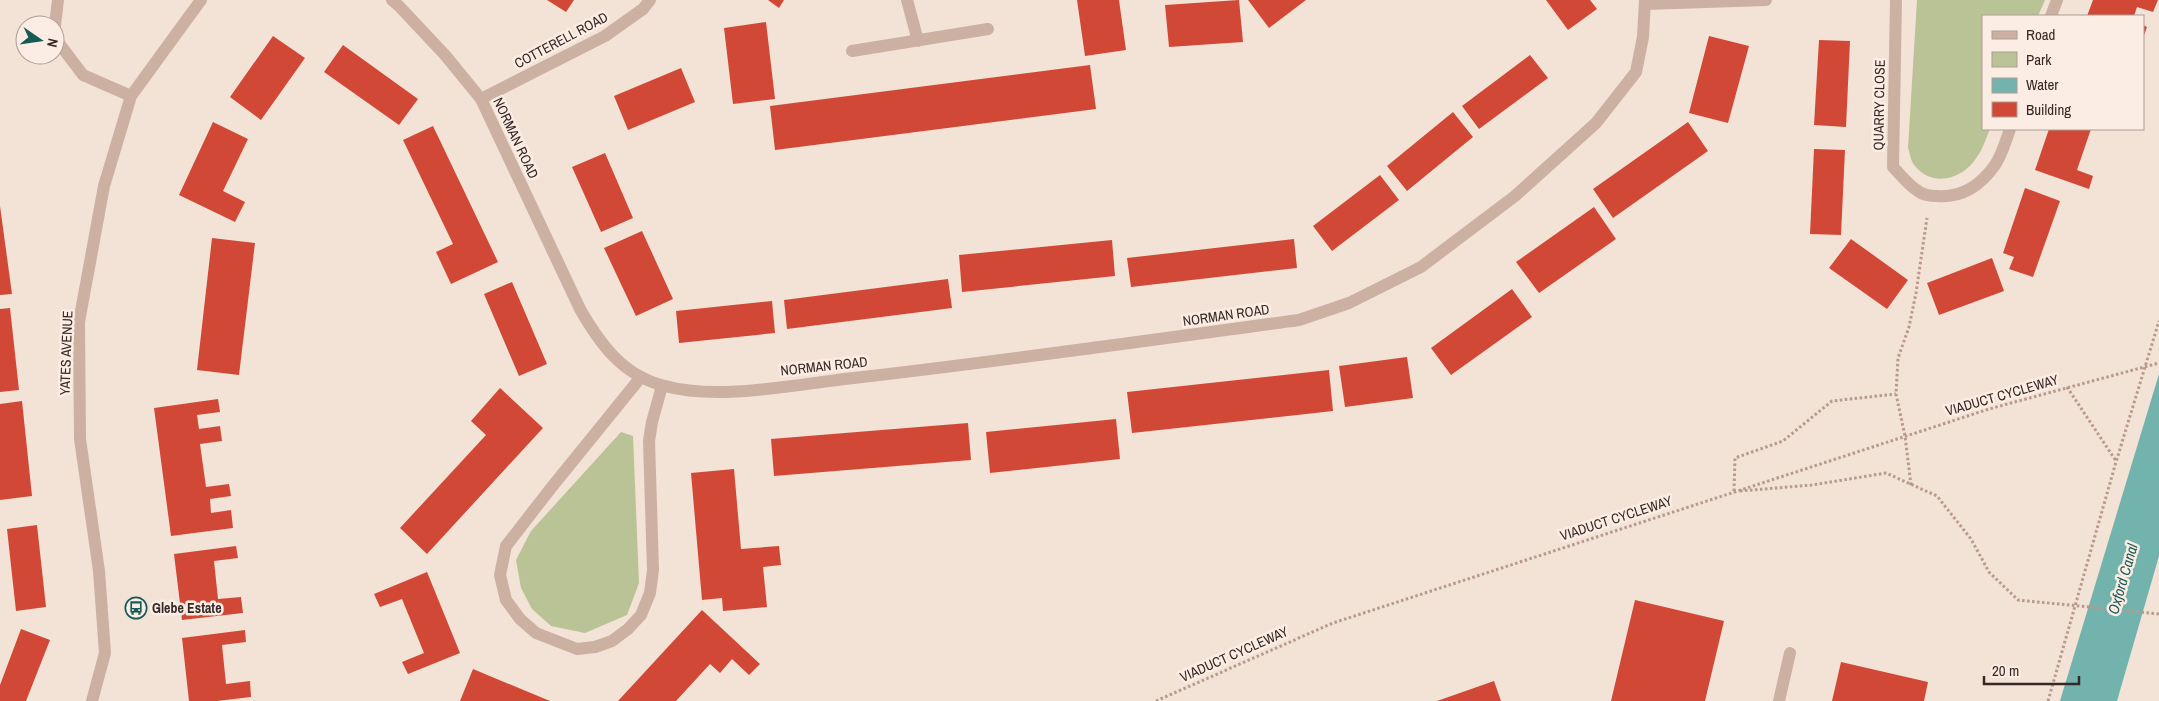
<svg xmlns="http://www.w3.org/2000/svg" width="2159" height="701" font-family="'Archivo Narrow',sans-serif">
  <rect width="100%" height="100%" fill="#f3e2d6"/>
  <path fill="#b9c395" d="M 1917,0 L 2045,0 L 2038,16 L 1983,16 L 1983,129 L 1990,129 C 1986,138 1983,149 1977,157 C 1963,179 1933,188 1915,166 C 1911,162 1910,154 1908,148 Z
    M 621,432 L 633,436 L 639,583 L 627,615 L 585,633 L 551,626 L 532,609 L 521,588 L 516,560 L 531,531 Z"/>
  <path fill="#73b3ae" d="M 2159,374 L 2159,556 L 2117,701 L 2060,701 Z"/>
  <path fill="#d14936" d="M 547,0 L 574,0 L 566,12 Z
    M 768,0 L 784,0 L 779,8 Z
    M 1077,0 L 1119,0 L 1126,50 L 1085,56 Z
    M 1239,0 L 1243,42 L 1169,47 L 1165,5 Z
    M 1248,0 L 1306,0 L 1269,28 Z
    M 1546,0 L 1590,0 L 1597,9 L 1568,30 Z
    M 2093,0 L 2158,0 L 2153,12 L 2137,7 L 2134,16 L 2087,16 Z
    M 766,22 L 775,99 L 733,104 L 724,28 Z
    M 2143,25 L 2147,27 L 2143,38 Z
    M 273,36 L 305,58 L 261,120 L 230,97 Z
    M 1709,36 L 1749,46 L 1728,123 L 1689,113 Z
    M 1819,40 L 1850,41 L 1846,127 L 1814,125 Z
    M 343,45 L 418,99 L 399,125 L 324,72 Z
    M 1530,55 L 1548,78 L 1479,129 L 1462,106 Z
    M 1090,65 L 1096,109 L 775,150 L 770,106 Z
    M 681,68 L 695,102 L 628,130 L 614,96 Z
    M 1453,112 L 1473,137 L 1407,191 L 1387,166 Z
    M 213,122 L 248,139 L 223,191 L 245,202 L 235,222 L 179,195 Z
    M 1688,122 L 1708,151 L 1613,218 L 1593,189 Z
    M 433,126 L 498,262 L 451,284 L 436,252 L 453,244 L 403,140 Z
    M 2049,129 L 2091,129 L 2077,170 L 2093,176 L 2089,189 L 2035,170 Z
    M 1814,149 L 1845,150 L 1841,235 L 1810,234 Z
    M 605,153 L 633,218 L 601,232 L 572,167 Z
    M 1380,175 L 1399,200 L 1332,251 L 1313,226 Z
    M 2025,188 L 2060,201 L 2033,277 L 2009,269 L 2014,257 L 2003,253 Z
    M 0,206 L 12,294 L 0,295 Z
    M 1594,207 L 1616,239 L 1539,293 L 1516,262 Z
    M 642,231 L 673,299 L 636,316 L 604,248 Z
    M 212,238 L 255,243 L 239,375 L 197,370 Z
    M 1294,239 L 1297,268 L 1131,287 L 1127,258 Z
    M 1851,239 L 1908,280 L 1887,309 L 1829,268 Z
    M 1112,240 L 1115,276 L 962,292 L 959,255 Z
    M 1992,258 L 2004,291 L 1939,315 L 1927,283 Z
    M 948,279 L 952,308 L 787,329 L 784,300 Z
    M 512,282 L 547,364 L 519,376 L 484,294 Z
    M 1512,289 L 1532,317 L 1451,375 L 1431,348 Z
    M 772,301 L 775,333 L 679,343 L 676,311 Z
    M 10,308 L 19,390 L 0,392 L 0,309 Z
    M 1407,357 L 1413,398 L 1345,407 L 1339,366 Z
    M 1329,370 L 1333,411 L 1132,433 L 1127,392 Z
    M 500,388 L 543,428 L 427,554 L 400,528 L 486,435 L 471,421 Z
    M 218,399 L 220,412 L 197,415 L 199,429 L 220,426 L 222,441 L 200,444 L 206,487 L 229,484 L 231,496 L 210,499 L 211,513 L 231,510 L 233,528 L 171,536 L 154,408 Z
    M 22,401 L 32,496 L 0,500 L 0,404 Z
    M 1116,419 L 1120,459 L 990,473 L 986,432 Z
    M 968,423 L 971,460 L 774,476 L 771,439 Z
    M 734,469 L 741,549 L 779,546 L 781,565 L 763,567 L 767,607 L 723,611 L 722,598 L 702,600 L 691,473 Z
    M 37,525 L 46,607 L 16,611 L 7,529 Z
    M 236,546 L 238,558 L 214,561 L 218,599 L 241,597 L 243,613 L 182,620 L 174,554 Z
    M 427,572 L 460,653 L 408,674 L 402,662 L 424,653 L 402,599 L 380,607 L 374,594 Z
    M 1635,600 L 1724,621 L 1705,701 L 1611,701 Z
    M 702,610 L 760,664 L 749,675 L 732,659 L 720,673 L 710,664 L 676,701 L 618,701 Z
    M 21,629 L 50,640 L 26,701 L 0,701 L 0,685 Z
    M 245,630 L 246,642 L 222,645 L 226,684 L 250,681 L 251,697 L 217,701 L 189,701 L 182,638 Z
    M 1841,662 L 1928,682 L 1924,701 L 1832,701 Z
    M 473,669 L 550,701 L 460,701 Z
    M 1494,681 L 1501,701 L 1437,701 Z"/>
  <g fill="none" stroke-linecap="round" stroke-linejoin="round">
    <path stroke="#b8998c" stroke-width="3" stroke-dasharray="2.5 2.5" stroke-linecap="butt" d="M 2067,387 L 2116,461
      M 1911,485 L 1905,436 L 1896,394 L 1898,358 L 1909,327 L 1916,293 L 1927,218
      M 1734,491 L 1735,458 L 1783,441 L 1832,401 L 1896,394
      M 1740,491 L 1812,485 L 1886,473 L 1937,496 L 1971,539 L 1989,572 L 2018,600 L 2159,614
      M 1156,701 L 1333,623 L 1989,409 L 2159,363
      M 2048,701 L 2116,462 L 2159,321"/>
    <path stroke="#ccb0a2" stroke-width="12" d="M 1779,701 L 1790,653"/>
    <path stroke="#ccb0a2" stroke-width="12" d="M 392,0 L 399,6 L 445,55 L 481,99 L 580,309 C 600,344 623,376 665,386 C 719,401 797,384 854,378 C 1003,361 1151,340 1299,320 L 1349,303 L 1421,267 L 1515,196 L 1596,123 L 1636,72 L 1643,37 L 1645,0
      M 907,0 L 918,41
      M 1896,0 L 1893,167 C 1901,175 1908,185 1918,191 C 1923,195 1931,196 1937,196 C 1962,198 1981,185 1995,165 C 2002,155 2006,140 2010,129
      M 1646,4 L 1766,0
      M 2051,16 L 2057,0
      M 55,25 L 58,0
      M 55,38 L 83,75 L 131,96
      M 852,51 L 988,29
      M 481,99 L 605,36 L 643,9 L 650,0
      M 641,377 L 551,488 L 506,546 L 500,575 L 506,600 L 520,619 L 536,633 L 577,649 L 595,647 L 612,641 L 628,629 L 641,615 L 650,593 L 653,570 L 649,441 L 652,422 L 662,386
      M 92,701 L 105,653 L 99,571 L 80,439 L 79,322 L 104,186 L 131,96 L 201,0"/>
  </g>
  <defs>
    <g id="bus-ring" transform="scale(1.125)"><circle r="9.5" fill="#fbede3" stroke="#175b57" stroke-width="1.5"/><path d="M-5-6H5V4H4V6H2V4H-2V6H-4V4H-5ZM-3.5-4V0h7V-4ZM-3.5 1.2v1.5H-2V1.2ZM2 1.2v1.5H3.5V1.2Z" fill="#175b57"/></g>
  </defs>
  <g fill-rule="evenodd">
    <use href="#bus-ring" x="136" y="608"/>
  </g>
  <g text-anchor="middle" stroke-width="5" stroke-linejoin="round" paint-order="stroke">
    <g font-size="14" fill="#362825" stroke="#fbede3">
      <text transform="translate(561 40) rotate(-28)" y="5">COTTERELL ROAD</text>
      <text transform="translate(1879 105) rotate(-89)" y="5">QUARRY CLOSE</text>
      <text transform="translate(516 138) rotate(65)" y="5">NORMAN ROAD</text>
      <text transform="translate(1226 315) rotate(-8)" y="5">NORMAN ROAD</text>
      <text transform="translate(66 353) rotate(-88)" y="5">YATES AVENUE</text>
      <text transform="translate(824 366) rotate(-6)" y="5">NORMAN ROAD</text>
      <text transform="translate(2002 395) rotate(-16)" y="5">VIADUCT CYCLEWAY</text>
      <text transform="translate(1616 518) rotate(-18)" y="5">VIADUCT CYCLEWAY</text>
      <text transform="translate(1234 654) rotate(-24)" y="5">VIADUCT CYCLEWAY</text>
    </g>
    <g font-size="14" font-weight="bold" fill="#362825" stroke="#fbede3" text-anchor="start">
      <text x="152" y="613">Glebe Estate</text>
    </g>
    <g font-size="15" font-style="italic" fill="#175b57" stroke="#fbede3">
      <text transform="translate(2123 579) rotate(-74)" y="5">Oxford Canal</text>
    </g>
  </g>
  <rect x="1982" y="15" width="162" height="115" fill="#fbede3" stroke="#ac9e97"/>
  <rect x="1992" y="31" width="25" height="8" fill="#ccb0a2" stroke="#ac9e97"/>
  <text x="2026" y="40" font-size="15" fill="#362825">Road</text>
  <rect x="1992" y="52" width="25" height="15" fill="#b9c395" stroke="#ac9e97"/>
  <text x="2026" y="65" font-size="15" fill="#362825">Park</text>
  <rect x="1992" y="78" width="25" height="15" fill="#73b3ae" stroke="#ac9e97"/>
  <text x="2026" y="90" font-size="15" fill="#362825">Water</text>
  <rect x="1992" y="102" width="25" height="15" fill="#d14936" stroke="#ac9e97"/>
  <text x="2026" y="115" font-size="15" fill="#362825">Building</text>
  <g transform="translate(40 40) rotate(103)"><circle r="24" fill="#fbede3" stroke="#ac9e97"/>
  <path d="M0-4L9 19L0 12L-9 19Z" fill="#175b57"/>
  <text y="-8" font-size="14" font-weight="bold" text-anchor="middle" fill="#362825">N</text>
  </g>
  <path d="M1984 676v8h95v-8" fill="none" stroke="#362825" stroke-width="2.5"/>
  <text x="1992" y="676" font-size="15" fill="#362825" stroke="#fbede3" stroke-width="4" paint-order="stroke">20 m</text>
</svg>
